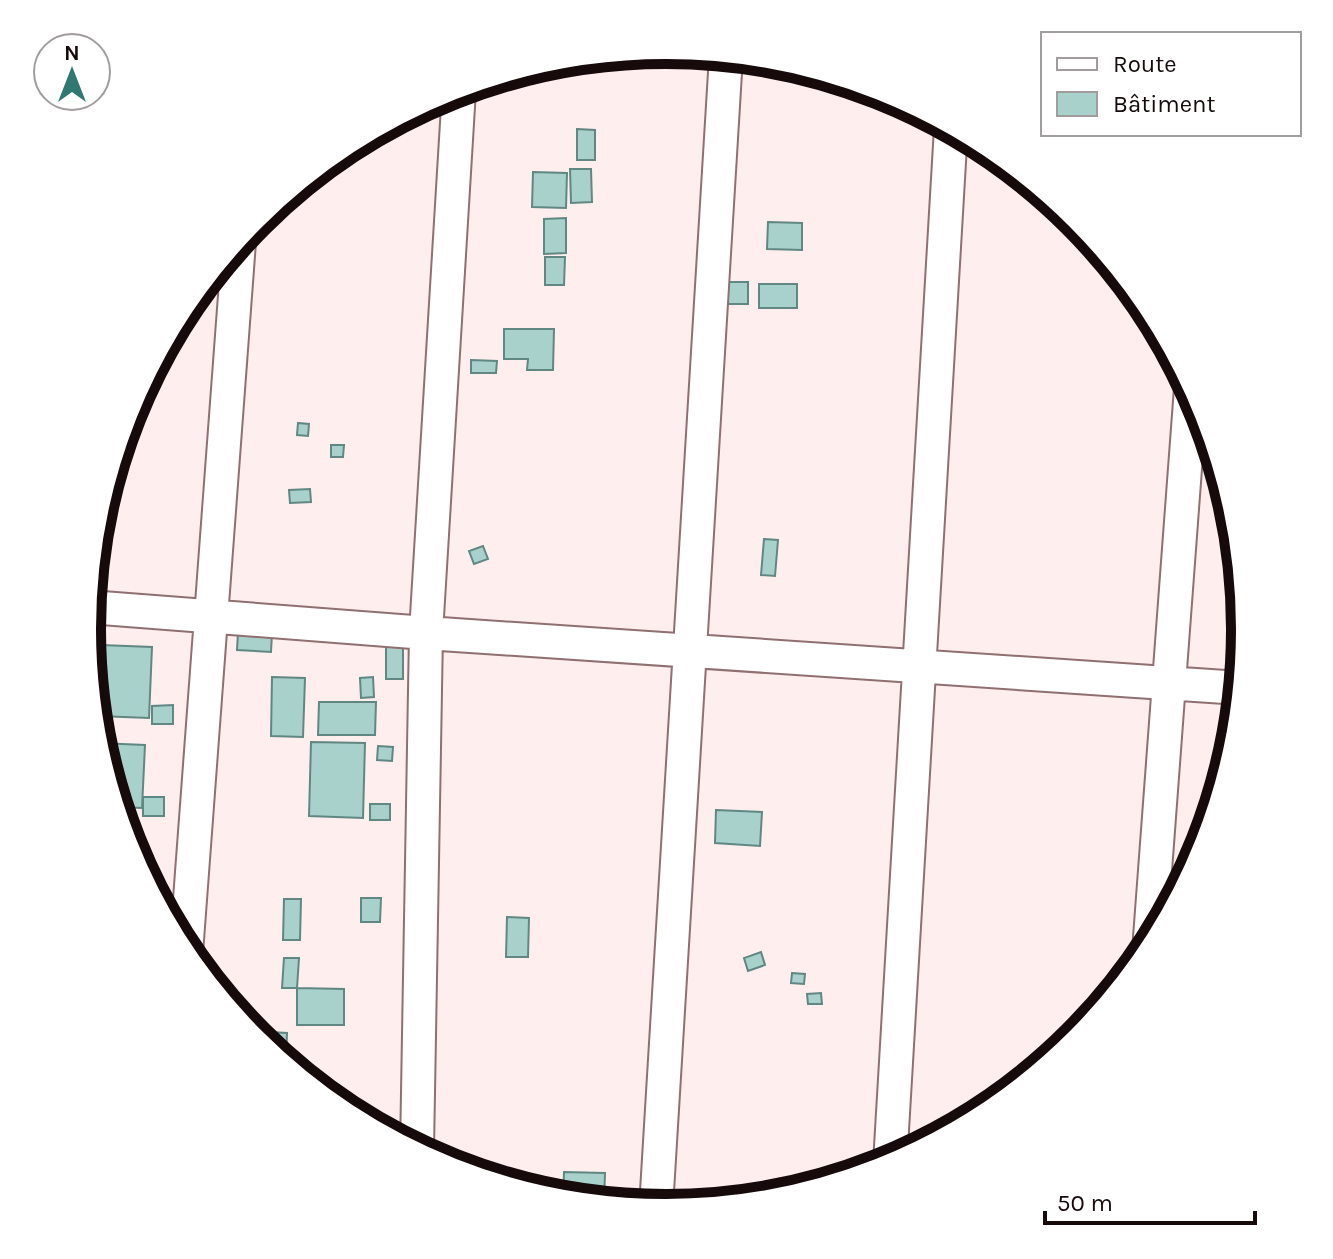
<svg xmlns="http://www.w3.org/2000/svg" width="1333" height="1259" font-family="Karla,sans-serif">
  <rect width="100%" height="100%" fill="#feeeee"/>
  <path fill="#a9d1cc" stroke="#618782" stroke-width="2" d="M 577,129 L 595,130 L 595,160 L 577,160 Z
    M 570,169 L 591,169 L 592,202 L 571,203 Z
    M 533,172 L 567,173 L 566,208 L 532,207 Z
    M 566,218 L 566,253 L 544,254 L 544,219 Z
    M 768,222 L 802,223 L 802,250 L 767,249 Z
    M 545,257 L 565,257 L 564,285 L 545,285 Z
    M 709,282 L 748,282 L 748,304 L 710,304 Z
    M 759,284 L 797,284 L 797,308 L 759,308 Z
    M 504,329 L 554,329 L 553,370 L 527,370 L 528,359 L 504,359 Z
    M 471,360 L 497,361 L 496,373 L 471,373 Z
    M 298,423 L 309,424 L 308,436 L 297,435 Z
    M 331,445 L 344,445 L 343,457 L 331,457 Z
    M 310,489 L 311,502 L 290,503 L 289,490 Z
    M 764,539 L 778,540 L 775,576 L 761,575 Z
    M 483,546 L 488,559 L 474,564 L 469,551 Z
    M 238,632 L 272,633 L 271,652 L 237,650 Z
    M 386,642 L 403,643 L 403,679 L 386,679 Z
    M 101,645 L 152,647 L 149,718 L 98,716 Z
    M 272,677 L 305,678 L 303,737 L 271,736 Z
    M 373,677 L 374,697 L 361,698 L 360,678 Z
    M 319,702 L 376,702 L 375,735 L 318,735 Z
    M 173,705 L 173,724 L 152,724 L 152,706 Z
    M 311,742 L 365,743 L 363,818 L 309,816 Z
    M 98,743 L 145,745 L 142,808 L 118,807 Z
    M 378,746 L 393,747 L 392,761 L 377,760 Z
    M 143,797 L 164,797 L 164,816 L 143,816 Z
    M 370,804 L 390,804 L 390,820 L 370,820 Z
    M 716,810 L 762,812 L 760,846 L 715,843 Z
    M 361,898 L 381,898 L 380,922 L 361,922 Z
    M 284,899 L 301,899 L 300,940 L 283,940 Z
    M 507,917 L 529,918 L 528,957 L 506,957 Z
    M 761,952 L 765,965 L 748,971 L 744,958 Z
    M 284,958 L 299,958 L 297,988 L 282,988 Z
    M 792,973 L 805,974 L 804,984 L 791,983 Z
    M 297,988 L 344,989 L 344,1025 L 297,1025 Z
    M 821,993 L 822,1004 L 808,1004 L 807,994 Z
    M 250,1031 L 287,1033 L 286,1063 L 256,1039 Z
    M 564,1172 L 605,1173 L 604,1203 L 563,1199 Z"/>
  <g fill="none" stroke-linecap="round" stroke-linejoin="round">
    <g stroke="#906f70" stroke-width="36">
      <path id="street" d="M 89,607 L 426,633 L 1240,688
        M 1149,951 L 1191,388
        M 186,953 L 239,242
        M 417,1150 L 426,633 L 459,90
        M 890,1164 L 951,128
        M 656,1208 L 726,56"/>
    </g>
    <use href="#street" stroke="#fff" stroke-width="32"/>
  </g>
  <path d="M0 0H1333V1259H0ZM101 629a565 565 0 1 1 1130 0a565 565 0 1 1-1130 0Z" fill="#fff" fill-rule="evenodd"/>
  <path fill="none" stroke="#160a0b" stroke-width="10" d="M101 629a565 565 0 1 1 1130 0a565 565 0 1 1-1130 0Z"/>
  <rect x="1041" y="32" width="260" height="104" fill="#ffffff" stroke="#a29d9d" stroke-width="2"/>
  <rect x="1057" y="58" width="40" height="12" fill="#ffffff" stroke="#a29d9d" stroke-width="2"/>
  <text x="1113" y="72" font-size="24" fill="#160a0b">Route</text>
  <rect x="1057" y="92" width="40" height="24" fill="#a9d1cc" stroke="#a29d9d" stroke-width="2"/>
  <text x="1113" y="112" font-size="24" fill="#160a0b">Bâtiment</text>
  <g transform="translate(72 72)"><circle r="38" fill="#ffffff" stroke="#a29d9d" stroke-width="2"/>
  <path d="M0-6L14 30L0 20L-14 30Z" fill="#317872"/>
  <text y="-12" font-size="22" font-weight="bold" text-anchor="middle" fill="#160a0b">N</text>
  </g>
  <path d="M1045 1211v12h210v-12" fill="none" stroke="#160a0b" stroke-width="4"/>
  <text x="1057" y="1211" font-size="24" fill="#160a0b" stroke="#ffffff" stroke-width="6" paint-order="stroke">50 m</text>
</svg>
